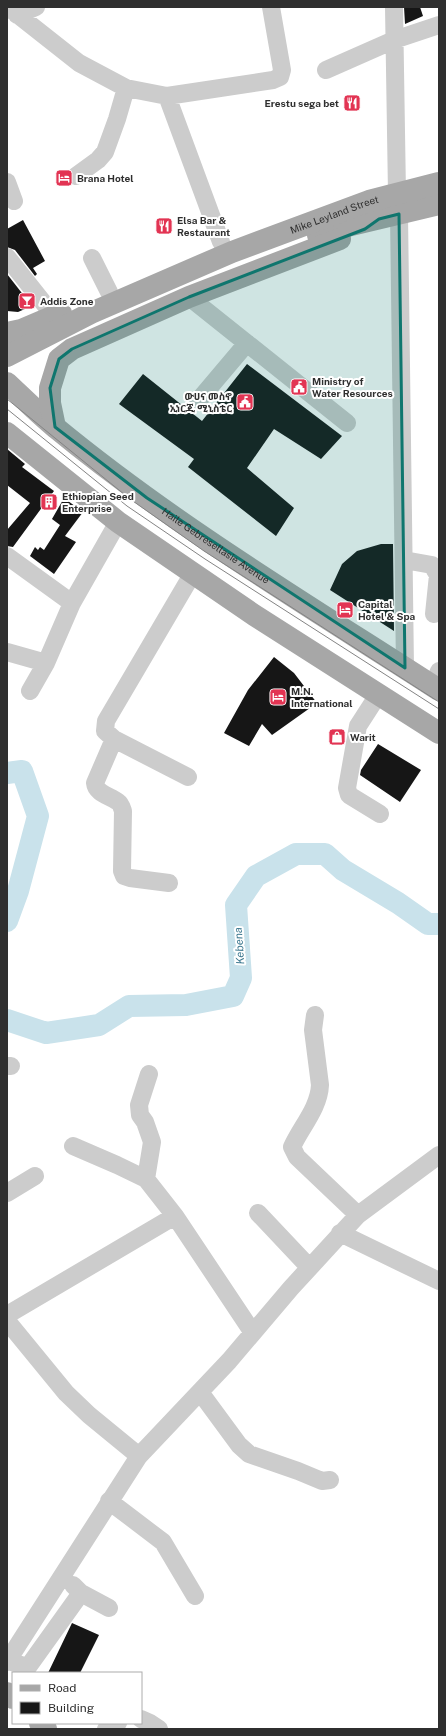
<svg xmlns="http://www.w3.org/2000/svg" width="446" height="1736" font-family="'Public Sans','Noto Sans Ethiopic',sans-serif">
  <rect width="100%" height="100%" fill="#fff"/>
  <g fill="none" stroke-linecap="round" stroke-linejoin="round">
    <path stroke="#c9e2eb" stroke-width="22" d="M 7,773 L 22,771 L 38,816 L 18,891 L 7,921
      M 7,1020 L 46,1033 L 99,1025 L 129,1006 L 186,1005 L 233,996 L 241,978 L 236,905 L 256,876 L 296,854 L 325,854 L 343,870 L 398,903 L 428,924 L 439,924"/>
  </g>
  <path fill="#161616" d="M 404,7 L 420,7 L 423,16 L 405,24 Z
    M 23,220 L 45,261 L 33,268 L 37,274 L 35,276 L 15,250 L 7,247 L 7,229 Z
    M 7,274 L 32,306 L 18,312 L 7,311 Z
    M 247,364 L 342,436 L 321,459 L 274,429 L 247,468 L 294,508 L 276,536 L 188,467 L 194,459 L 119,404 L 143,374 L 202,421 Z
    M 7,449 L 25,464 L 22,467 L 54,491 L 13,547 L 7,546 L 7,530 L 30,503 L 7,485 Z
    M 64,498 L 83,512 L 65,536 L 76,542 L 54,574 L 30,556 L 35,547 L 38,550 L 40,547 L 44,550 L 60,525 L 52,519 Z
    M 381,544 L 393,544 L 394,631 L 330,590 L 342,564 L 357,551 Z
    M 274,657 L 294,673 L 317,703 L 272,735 L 262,724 L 249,746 L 224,733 L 248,690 Z
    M 378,744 L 421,770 L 400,802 L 360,775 L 361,770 Z
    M 72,1623 L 99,1635 L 80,1673 L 48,1673 Z"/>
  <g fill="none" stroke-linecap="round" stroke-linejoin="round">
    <path stroke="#ccc" stroke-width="18" d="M 8,7 L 79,63 L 126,88 L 117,119 L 105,152 L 98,160 L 76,176
      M 394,7 L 397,194
      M 17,15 L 36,7
      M 326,70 L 394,40 L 439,25
      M 126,88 L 167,96 L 273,80 L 280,77 L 282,70 L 271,7
      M 167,96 L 221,242
      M 7,182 L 14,201
      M 399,214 L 405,668
      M 7,257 L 54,316
      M 92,258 L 109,292
      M 189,297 L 347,423
      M 198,401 L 247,343
      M 7,556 L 72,603
      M 404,560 L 432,565 L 438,575 L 434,614
      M 7,652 L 46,663
      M 433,686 L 439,671
      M 30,691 L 46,663 L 72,603 L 118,522
      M 378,695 L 358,726 L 347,788 L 349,795 L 380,814
      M 114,739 L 95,783 C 96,794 111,796 118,802 C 121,804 122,808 123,811 L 122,871 L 124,876 L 130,878 L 169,883
      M 188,777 L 114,739 L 105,731 L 106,721 L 193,573
      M 315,1015 L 313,1030 L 320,1085 C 319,1108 301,1127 292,1147 L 297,1157 L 358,1215
      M 7,1066 L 11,1066
      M 73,1146 L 117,1165 L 146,1179 L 175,1216
      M 146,1179 L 152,1142 L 145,1122 L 140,1115 L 139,1105 L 149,1074
      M 7,1193 L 35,1176
      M 258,1213 L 309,1267
      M 340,1233 L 439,1281
      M 7,1315 L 175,1216 L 253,1333
      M 7,1321 L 66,1393 L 89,1415 L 139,1456
      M 200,1392 L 239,1445 L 249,1454 L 298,1471 L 322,1481 L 330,1480
      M 109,1501 L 163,1542 L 195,1596
      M 73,1585 L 81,1593 L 109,1608
      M 8,1661 L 28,1667 L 81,1593
      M 7,1662 L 139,1456 L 229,1361 L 291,1288 L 358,1215 L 439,1155
      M 141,1719 L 150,1723 L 159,1729
      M 106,1729 L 118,1723"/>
    <g stroke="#a7a7a7" stroke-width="22">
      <path d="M 318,235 L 351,225 L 439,204"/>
      <path d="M 7,333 L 21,330 L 61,313"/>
      <path id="s1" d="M 7,356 L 91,313 L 232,252 L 369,201 L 439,183"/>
      <path id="s2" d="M 7,383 C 23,398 39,414 56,428 C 175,526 309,606 439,690"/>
      <path d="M 55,427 L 50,403 L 50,388 L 59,359 L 72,349 L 189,297 L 340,239"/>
      <path d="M 7,433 L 118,522 L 254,615 L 439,733"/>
      <path d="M 7,1693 L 13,1698"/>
      <path d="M 40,1723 L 46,1729"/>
    </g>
    <path stroke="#848484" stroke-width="1" d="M 7,399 L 130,499 L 204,551 L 439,702
      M 7,409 L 127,506 L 205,559 L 439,709"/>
  </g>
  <path fill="#0f766e" fill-opacity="0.2" stroke="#0f766e" stroke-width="3" stroke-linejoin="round" d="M 399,214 L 405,668 L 147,498 L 55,427 L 50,388 L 59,359 L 72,349 L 189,297 L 365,229 L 379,219 Z"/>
  <defs>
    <g id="restaurant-square" transform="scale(0.9)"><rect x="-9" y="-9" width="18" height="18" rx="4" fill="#e23453" stroke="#fff"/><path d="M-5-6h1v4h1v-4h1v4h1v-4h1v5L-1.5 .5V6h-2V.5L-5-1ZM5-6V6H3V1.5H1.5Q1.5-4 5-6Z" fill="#fff"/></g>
    <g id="hotel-square" transform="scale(0.9)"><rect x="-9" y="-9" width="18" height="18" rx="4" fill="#e23453" stroke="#fff"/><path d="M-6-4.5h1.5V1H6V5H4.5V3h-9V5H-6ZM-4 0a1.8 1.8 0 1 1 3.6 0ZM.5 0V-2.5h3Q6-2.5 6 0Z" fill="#fff"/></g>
    <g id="bar-square" transform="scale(0.9)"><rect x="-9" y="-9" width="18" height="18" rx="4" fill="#e23453" stroke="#fff"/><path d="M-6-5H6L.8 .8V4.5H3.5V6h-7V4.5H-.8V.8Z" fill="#fff"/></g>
    <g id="civic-square" transform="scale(0.9)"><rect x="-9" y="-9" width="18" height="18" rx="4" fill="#e23453" stroke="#fff"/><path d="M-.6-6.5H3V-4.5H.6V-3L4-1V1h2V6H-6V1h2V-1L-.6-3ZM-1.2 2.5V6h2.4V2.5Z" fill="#fff"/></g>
    <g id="building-square" transform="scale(0.9)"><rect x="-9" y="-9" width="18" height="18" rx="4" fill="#e23453" stroke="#fff"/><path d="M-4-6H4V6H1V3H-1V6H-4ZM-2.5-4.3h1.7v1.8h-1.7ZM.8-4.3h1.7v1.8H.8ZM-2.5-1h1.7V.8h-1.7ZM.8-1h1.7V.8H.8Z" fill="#fff"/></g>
    <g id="shop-square" transform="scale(0.9)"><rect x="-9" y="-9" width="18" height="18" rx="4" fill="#e23453" stroke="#fff"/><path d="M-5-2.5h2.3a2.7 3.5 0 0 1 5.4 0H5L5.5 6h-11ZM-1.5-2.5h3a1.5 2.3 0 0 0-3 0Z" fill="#fff"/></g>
  </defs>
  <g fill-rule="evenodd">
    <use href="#restaurant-square" x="352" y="103"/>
    <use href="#hotel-square" x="64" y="178"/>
    <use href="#restaurant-square" x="164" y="226"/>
    <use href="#bar-square" x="27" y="301"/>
    <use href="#civic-square" x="299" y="387"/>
    <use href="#civic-square" x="245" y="402"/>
    <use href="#building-square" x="49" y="502"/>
    <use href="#hotel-square" x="345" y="610"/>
    <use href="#hotel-square" x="278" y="697"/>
    <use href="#shop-square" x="337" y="737"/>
  </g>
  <g text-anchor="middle" stroke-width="4" stroke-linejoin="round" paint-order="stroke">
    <g font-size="10" font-weight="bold" fill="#2f2f2f" stroke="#fff" text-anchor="start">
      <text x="339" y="107" text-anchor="end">Erestu sega bet</text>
      <text x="77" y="182">Brana Hotel</text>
      <text x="177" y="224">Elsa Bar &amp;<tspan x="177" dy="12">Restaurant</tspan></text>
      <text x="40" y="305">Addis Zone</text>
      <text x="312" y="385">Ministry of<tspan x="312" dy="12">Water Resources</tspan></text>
      <text x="232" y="400" text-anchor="end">ውሀና መስኖ<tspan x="232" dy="12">ኢነርጂ ሚኒስቴር</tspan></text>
      <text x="62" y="500">Ethiopian Seed<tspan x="62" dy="12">Enterprise</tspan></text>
      <text x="358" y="608">Capital<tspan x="358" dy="12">Hotel &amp; Spa</tspan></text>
      <text x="291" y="695">M.N.<tspan x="291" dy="12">International</tspan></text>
      <text x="350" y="741">Warit</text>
    </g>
    <g font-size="10" fill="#2f2f2f" stroke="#fff">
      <text dy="4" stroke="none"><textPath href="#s1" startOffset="357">Mike Leyland Street</textPath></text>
      <text dy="4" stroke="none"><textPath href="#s2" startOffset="265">Haile Gebresellasie Avenue</textPath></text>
    </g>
    <g font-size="11" font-style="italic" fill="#3e7990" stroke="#fff">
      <text transform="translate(239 946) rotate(-94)" y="4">Kebena</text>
    </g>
  </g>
  <rect width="446" height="1736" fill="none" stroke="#2f2f2f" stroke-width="16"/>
  <rect x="12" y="1672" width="130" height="52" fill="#ffffff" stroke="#acacac"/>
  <rect x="20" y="1685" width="20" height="6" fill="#a7a7a7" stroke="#acacac"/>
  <text x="48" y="1692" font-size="12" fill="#2f2f2f">Road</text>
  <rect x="20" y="1702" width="20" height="12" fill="#161616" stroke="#acacac"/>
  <text x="48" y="1712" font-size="12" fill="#2f2f2f">Building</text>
</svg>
